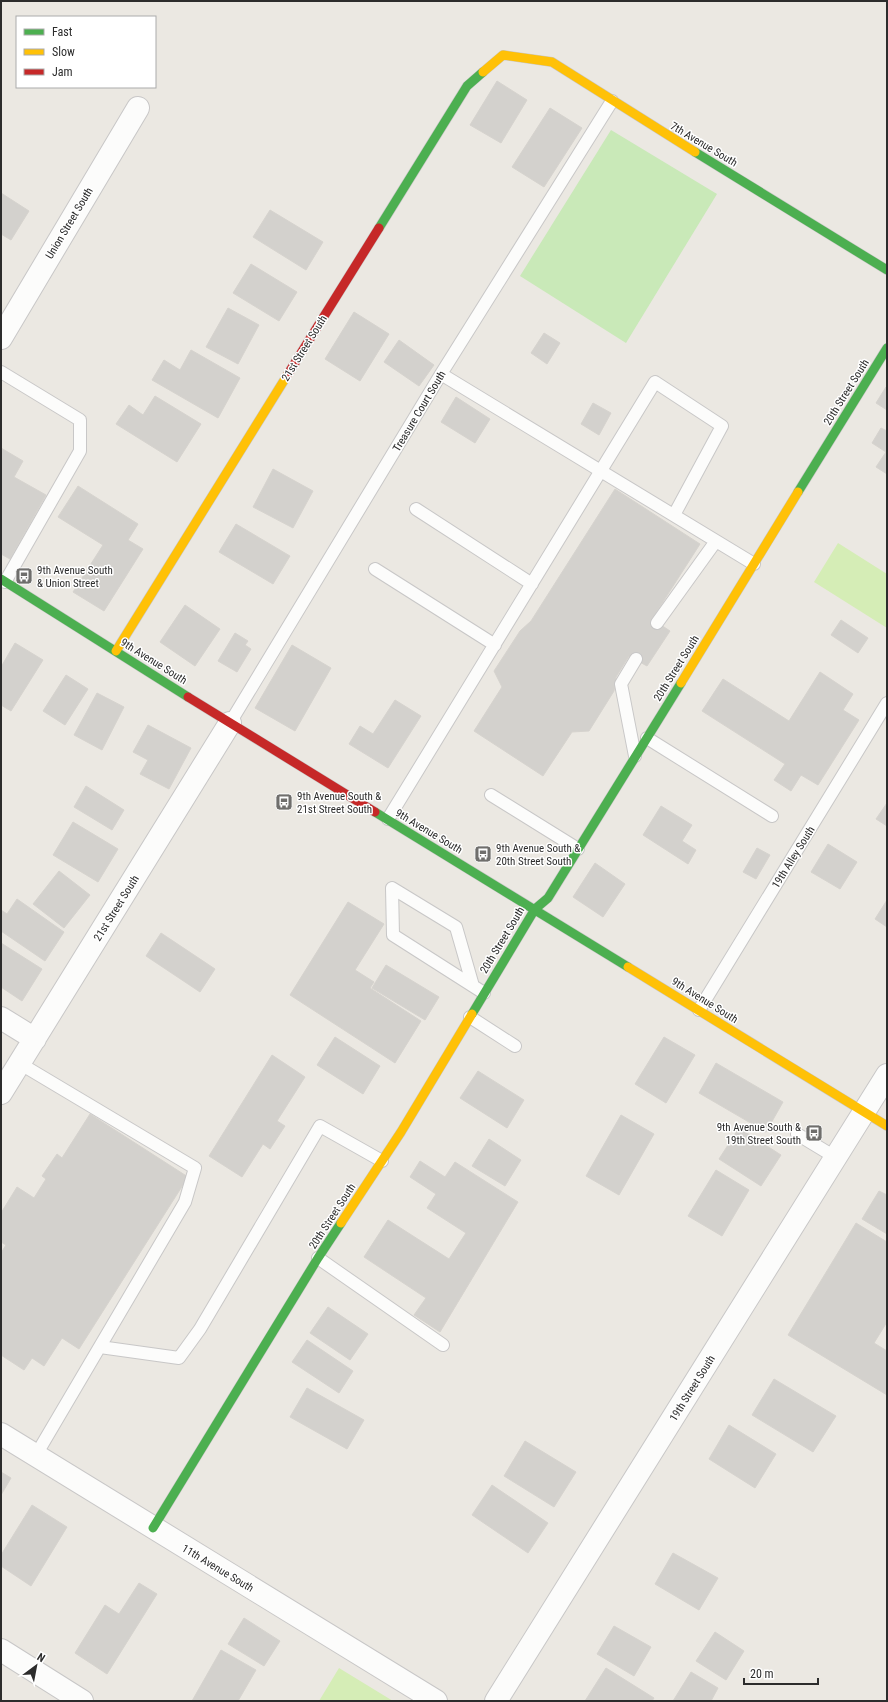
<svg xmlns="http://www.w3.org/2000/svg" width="888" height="1702" font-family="'Roboto Condensed',sans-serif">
  <rect width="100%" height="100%" fill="#ebe8e2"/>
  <path fill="#c9e9b8" d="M 611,130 L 717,194 L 626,343 L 520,276 Z"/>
  <path fill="#d5edb6" d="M 838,543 L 887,574 L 887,628 L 814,582 Z
    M 339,1668 L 393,1701 L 319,1701 Z"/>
  <path fill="#d3d1cd" stroke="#d6d3ce" d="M 497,81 L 527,100 L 501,143 L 470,125 Z
    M 550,108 L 582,128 L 544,187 L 512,167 Z
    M 1,193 L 29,211 L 11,240 L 1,234 Z
    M 270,210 L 323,242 L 306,270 L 253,237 Z
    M 251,264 L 297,292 L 279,321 L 233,293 Z
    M 228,308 L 259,325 L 238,364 L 206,347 Z
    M 354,312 L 389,334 L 360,381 L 325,359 Z
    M 544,333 L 560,343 L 547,364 L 531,353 Z
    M 399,340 L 434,365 L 419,386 L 384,362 Z
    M 191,350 L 240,378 L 218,418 L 152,380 L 164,360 L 180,370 Z
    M 886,387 L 887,388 L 887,410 L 876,403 Z
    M 155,396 L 201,424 L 177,462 L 116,424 L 129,405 L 143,415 Z
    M 456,397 L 490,419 L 475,443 L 441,422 Z
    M 593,403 L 611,413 L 599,435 L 581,424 Z
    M 881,428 L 887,431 L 887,474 L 876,467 L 886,452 L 872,443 Z
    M 1,448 L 23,461 L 14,477 L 46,495 L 10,559 L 1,554 Z
    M 273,469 L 313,491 L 293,528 L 253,507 Z
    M 78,486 L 138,524 L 128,540 L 143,549 L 104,611 L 73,592 L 103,545 L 58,517 Z
    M 615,489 L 700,544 L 652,619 L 670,631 L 647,666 L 629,656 L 616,677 L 614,691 L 589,731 L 572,732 L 543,776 L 474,731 L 502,687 L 494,671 L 520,631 L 531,621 Z
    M 236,524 L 290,556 L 273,584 L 219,552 Z
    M 185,605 L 220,629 L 195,666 L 160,642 Z
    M 841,620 L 868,638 L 858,653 L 831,635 Z
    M 235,633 L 248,641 L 245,645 L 251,649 L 237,672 L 218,661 Z
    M 15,643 L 43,660 L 11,711 L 1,705 L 1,667 Z
    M 292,645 L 331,668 L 295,731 L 255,708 Z
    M 820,672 L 853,694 L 843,710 L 859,720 L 818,785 L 801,775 L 791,791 L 774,780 L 785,764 L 702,711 L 723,679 L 789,721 Z
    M 66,675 L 88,689 L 65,725 L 43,711 Z
    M 97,693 L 124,707 L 102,750 L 74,735 Z
    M 395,700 L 421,716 L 388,768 L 349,744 L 360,726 L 373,734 Z
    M 148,725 L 191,748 L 169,789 L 140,774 L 148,760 L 133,752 Z
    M 86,786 L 124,810 L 112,830 L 74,807 Z
    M 887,803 L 887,826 L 876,819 Z
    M 661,806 L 692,825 L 682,841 L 696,850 L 688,864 L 643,835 Z
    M 73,822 L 118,849 L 98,882 L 53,855 Z
    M 828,844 L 857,862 L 840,889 L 811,872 Z
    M 757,848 L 770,855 L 756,879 L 743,872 Z
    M 595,863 L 625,884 L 603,917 L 573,897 Z
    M 59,871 L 90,895 L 64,928 L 33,904 Z
    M 17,899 L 64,932 L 45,961 L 1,931 L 1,910 L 7,914 Z
    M 887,900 L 887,927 L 875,919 Z
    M 348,902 L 384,924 L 355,970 L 374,982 L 370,988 L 421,1021 L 395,1063 L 290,995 Z
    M 161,933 L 215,969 L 200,992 L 146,956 Z
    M 1,943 L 42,969 L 22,1001 L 1,987 Z
    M 386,965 L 439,997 L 425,1020 L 372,988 Z
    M 335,1037 L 380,1066 L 363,1094 L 317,1065 Z
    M 664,1037 L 695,1055 L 666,1103 L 635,1084 Z
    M 272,1055 L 305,1077 L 277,1121 L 285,1126 L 270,1149 L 263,1144 L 242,1177 L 209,1156 Z
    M 716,1063 L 783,1102 L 766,1132 L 699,1093 Z
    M 478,1071 L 524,1100 L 507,1128 L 460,1098 Z
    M 90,1114 L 188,1177 L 79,1349 L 62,1338 L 44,1366 L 32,1358 L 24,1370 L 1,1355 L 1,1253 L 6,1245 L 1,1242 L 1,1213 L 17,1187 L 34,1198 L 46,1179 L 42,1176 L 57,1154 L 62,1158 Z
    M 621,1115 L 654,1134 L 619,1195 L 586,1176 Z
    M 739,1128 L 781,1155 L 761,1186 L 719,1159 Z
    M 489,1139 L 521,1160 L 505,1186 L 472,1166 Z
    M 420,1161 L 445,1177 L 455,1162 L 518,1202 L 440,1332 L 414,1315 L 426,1298 L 364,1257 L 388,1220 L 449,1259 L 466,1233 L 427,1208 L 436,1194 L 410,1177 Z
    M 716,1170 L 749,1190 L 722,1236 L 688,1216 Z
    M 879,1191 L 887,1195 L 887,1234 L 862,1219 Z
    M 856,1223 L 887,1242 L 887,1322 L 874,1343 L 887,1351 L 887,1395 L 788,1335 Z
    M 328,1307 L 368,1334 L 350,1360 L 310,1333 Z
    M 307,1340 L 353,1371 L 339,1393 L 292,1362 Z
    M 774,1379 L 836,1416 L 813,1452 L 752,1415 Z
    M 307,1388 L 364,1420 L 347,1449 L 290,1417 Z
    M 729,1425 L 776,1454 L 755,1488 L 709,1459 Z
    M 525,1441 L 576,1472 L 554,1507 L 504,1476 Z
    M 1,1472 L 11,1478 L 1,1495 Z
    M 492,1485 L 548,1523 L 528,1553 L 472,1515 Z
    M 32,1505 L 67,1527 L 31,1586 L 1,1566 L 1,1555 Z
    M 673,1553 L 718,1578 L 699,1610 L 655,1584 Z
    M 139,1583 L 157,1594 L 107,1674 L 75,1653 L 105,1605 L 119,1614 Z
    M 244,1618 L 280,1641 L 264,1666 L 228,1644 Z
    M 614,1626 L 651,1647 L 634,1676 L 597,1654 Z
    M 715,1632 L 744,1651 L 726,1680 L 696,1661 Z
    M 221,1650 L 256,1670 L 238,1701 L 192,1701 Z
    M 606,1668 L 654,1698 L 652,1701 L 585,1701 Z
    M 691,1672 L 718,1688 L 711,1701 L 673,1701 Z"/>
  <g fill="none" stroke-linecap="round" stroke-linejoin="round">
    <g stroke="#c8c7c7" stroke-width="14">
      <path id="lane" d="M 1,372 L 80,420 L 80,451 L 5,582
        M 441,374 L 754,564
        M 416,509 L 532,584
        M 375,569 L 495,645
        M 657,623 L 716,541
        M 230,723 L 441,374 L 612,101
        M 647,738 L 772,816
        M 635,756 L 621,684 L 636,659
        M 491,795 L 578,849
        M 388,819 L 655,382 L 722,426 L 674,515
        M 473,986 L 456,927 L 392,888 L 393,935 L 473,986 L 484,993
        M 699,1010 L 887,703
        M 470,1017 L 515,1046
        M 19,1063 L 195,1168 L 185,1202 L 36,1455
        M 797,1134 L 835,1157
        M 318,1258 L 443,1345
        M 100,1347 L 179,1358 L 200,1329 L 320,1126 L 382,1161"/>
    </g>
    <g stroke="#c8c7c7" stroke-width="24">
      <path id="street" d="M 1,338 L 138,108
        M 1,1018 L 35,1039
        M 1,1093 L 230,723
        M 1,1434 L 436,1701
        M 1,1650 L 82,1701
        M 496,1701 L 887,1075"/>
    </g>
    <g stroke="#c8c7c7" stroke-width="10">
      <path id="fast" d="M 695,152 L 887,270
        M 379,228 L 467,86 L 483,72
        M 798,492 L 887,348
        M 1,579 L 188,697
        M 375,812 L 628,967
        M 472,1014 L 535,909 L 548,898 L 681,683
        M 153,1528 L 318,1258 L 341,1223"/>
    </g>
    <g stroke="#c8c7c7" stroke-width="10">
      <path id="slow" d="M 483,72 L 503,55 L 552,62 L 695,152
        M 116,651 L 288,374
        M 681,683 L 798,492
        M 628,967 L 887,1126
        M 341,1223 L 401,1132 L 472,1014"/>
    </g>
    <g stroke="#c8c7c7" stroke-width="10">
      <path id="jam" d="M 288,374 L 379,228
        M 188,697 L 375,812"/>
    </g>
    <use href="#lane" stroke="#fcfcfb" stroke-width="12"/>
    <use href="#street" stroke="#fcfcfb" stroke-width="22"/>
    <use href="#fast" stroke="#4caf50" stroke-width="9"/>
    <use href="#slow" stroke="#ffc107" stroke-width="9"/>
    <use href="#jam" stroke="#c62828" stroke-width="9"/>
  </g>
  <defs>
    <g id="bus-square" transform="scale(0.9)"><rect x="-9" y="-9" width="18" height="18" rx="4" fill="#6f6e6c" stroke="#fff"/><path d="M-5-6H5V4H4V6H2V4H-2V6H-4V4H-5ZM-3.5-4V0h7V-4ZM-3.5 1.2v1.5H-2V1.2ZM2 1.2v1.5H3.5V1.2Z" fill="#fff"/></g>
  </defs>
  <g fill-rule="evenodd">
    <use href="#bus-square" x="24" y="576"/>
    <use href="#bus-square" x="284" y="802"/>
    <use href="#bus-square" x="483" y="854"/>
    <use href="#bus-square" x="814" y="1133"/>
  </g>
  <g text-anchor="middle" stroke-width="3" stroke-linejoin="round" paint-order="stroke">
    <g font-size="11" fill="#2c2c2c" stroke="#fff">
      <text transform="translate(704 144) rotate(31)" y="4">7th Avenue South</text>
      <text transform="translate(69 223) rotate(-59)" y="4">Union Street South</text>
      <text transform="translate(304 348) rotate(-58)" y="4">21st Street South</text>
      <text transform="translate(846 392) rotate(-58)" y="4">20th Street South</text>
      <text transform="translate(419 411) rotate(-59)" y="4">Treasure Court South</text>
      <text transform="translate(154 661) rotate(32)" y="4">9th Avenue South</text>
      <text transform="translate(676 668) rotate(-58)" y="4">20th Street South</text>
      <text transform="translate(429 831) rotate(31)" y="4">9th Avenue South</text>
      <text transform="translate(793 857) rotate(-58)" y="4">19th Alley South</text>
      <text transform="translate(116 908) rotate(-58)" y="4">21st Street South</text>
      <text transform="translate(502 940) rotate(-59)" y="4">20th Street South</text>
      <text transform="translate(705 1000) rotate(32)" y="4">9th Avenue South</text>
      <text transform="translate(332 1216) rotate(-57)" y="4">20th Street South</text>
      <text transform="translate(692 1388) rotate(-58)" y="4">19th Street South</text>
      <text transform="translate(218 1568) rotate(31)" y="4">11th Avenue South</text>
    </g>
    <g font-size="11" fill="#2c2c2c" stroke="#fff" text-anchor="start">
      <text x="37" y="574">9th Avenue South<tspan x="37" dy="13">&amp; Union Street</tspan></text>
      <text x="297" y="800">9th Avenue South &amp;<tspan x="297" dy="13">21st Street South</tspan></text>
      <text x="496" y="852">9th Avenue South &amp;<tspan x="496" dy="13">20th Street South</tspan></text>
      <text x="801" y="1131" text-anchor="end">9th Avenue South &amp;<tspan x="801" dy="13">19th Street South</tspan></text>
    </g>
  </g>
  <rect width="888" height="1702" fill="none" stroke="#2c2c2c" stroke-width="4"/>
  <rect x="16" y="16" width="140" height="72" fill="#ffffff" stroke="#ababab"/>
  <rect x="24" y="29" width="20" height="6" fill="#4caf50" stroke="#ababab"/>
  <text x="52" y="36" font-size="12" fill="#2c2c2c">Fast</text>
  <rect x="24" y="49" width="20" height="6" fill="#ffc107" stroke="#ababab"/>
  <text x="52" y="56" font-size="12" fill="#2c2c2c">Slow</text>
  <rect x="24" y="69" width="20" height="6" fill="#c62828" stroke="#ababab"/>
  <text x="52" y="76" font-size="12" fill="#2c2c2c">Jam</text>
  <g transform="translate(36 1666) rotate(32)" stroke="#ffffff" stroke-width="3" paint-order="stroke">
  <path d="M0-3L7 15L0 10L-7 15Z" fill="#2c2c2c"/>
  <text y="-6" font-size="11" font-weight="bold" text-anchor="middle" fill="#2c2c2c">N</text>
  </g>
  <path d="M744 1678v6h74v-6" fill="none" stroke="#2c2c2c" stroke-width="2"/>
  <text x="750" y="1678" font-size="12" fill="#2c2c2c" stroke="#ffffff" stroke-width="3" paint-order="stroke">20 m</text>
</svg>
